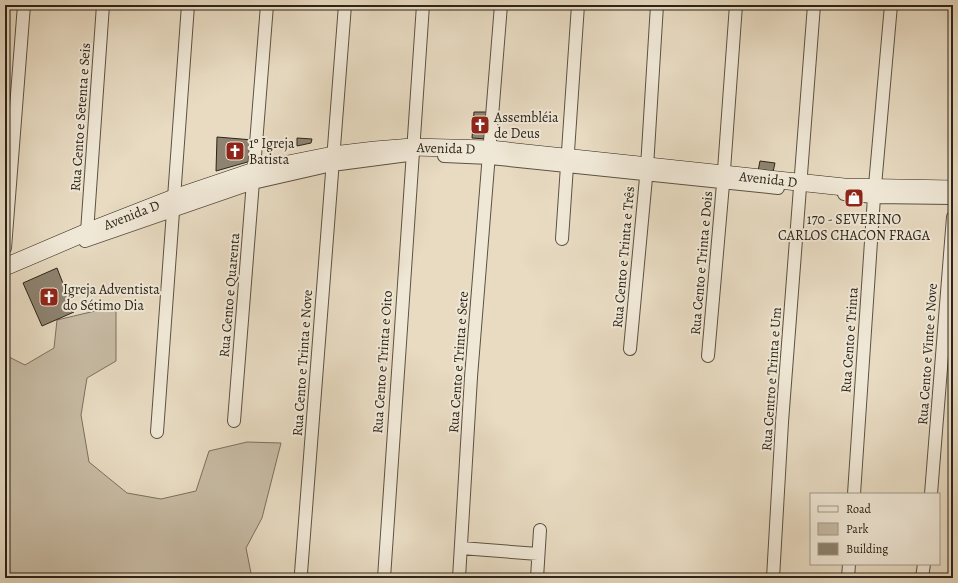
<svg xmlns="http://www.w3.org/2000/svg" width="958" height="583" font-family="Alegreya,serif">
  <rect width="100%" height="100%" fill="#e8dbc2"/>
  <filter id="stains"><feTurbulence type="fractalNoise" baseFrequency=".005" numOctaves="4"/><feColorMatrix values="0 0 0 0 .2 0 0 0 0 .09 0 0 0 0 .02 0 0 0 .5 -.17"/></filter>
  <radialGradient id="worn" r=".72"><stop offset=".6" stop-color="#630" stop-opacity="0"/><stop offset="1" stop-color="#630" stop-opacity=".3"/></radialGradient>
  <path fill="#c8bca5" stroke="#7a705f" d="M 95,311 L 116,311 L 116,361 L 87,378 L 81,415 L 89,462 L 127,493 L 161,499 L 196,491 L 209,451 L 247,442 L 281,443 L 262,518 L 246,548 L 252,578 L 5,578 L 5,355 L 25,365 L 54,348 L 57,320 Z"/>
  <path fill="#8e8371" stroke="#2c2419" d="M 474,112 L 488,112 L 487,139 L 472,138 Z
    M 217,137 L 253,140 L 251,161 L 216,171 Z
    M 297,138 L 312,139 L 311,143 L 297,146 Z
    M 760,161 L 775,163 L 773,172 L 758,171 Z
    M 57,268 L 74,312 L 42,326 L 23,283 Z"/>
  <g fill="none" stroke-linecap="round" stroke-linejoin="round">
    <g stroke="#5b5243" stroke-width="14">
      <path id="street" d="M 444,156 L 490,158 L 778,188
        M 844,194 L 874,197 L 953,198
        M 87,232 L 103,5
        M 562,239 L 578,5
        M 85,241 L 253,183 L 332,165 L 408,155
        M 5,248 L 24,5
        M 630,349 L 647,167 L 657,5
        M 708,356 L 723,184 L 736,5
        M 234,421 L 267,5
        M 157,432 L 188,5
        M 854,494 L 874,197 L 891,5
        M 931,494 L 953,217
        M 461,548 L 538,554
        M 301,573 L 345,5
        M 384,578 L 423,5
        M 459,578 L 471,377 L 501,5
        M 537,578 L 540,530
        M 773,578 L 782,422 L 814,5
        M 848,578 L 849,564
        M 922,578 L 924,564"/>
    </g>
    <g stroke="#2c2419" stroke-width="18">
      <g id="secondary">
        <path id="s1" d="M 5,267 L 87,232 L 174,198 L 254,171 L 333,155 L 375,150 L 412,147 L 490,149 L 844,187 L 953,189"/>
      </g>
    </g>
    <use href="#street" stroke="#f0e8d7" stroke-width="12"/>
    <use href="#secondary" stroke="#f0e8d7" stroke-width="17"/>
  </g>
  <defs>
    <g id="church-square" transform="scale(1)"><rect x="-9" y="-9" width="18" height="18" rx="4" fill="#8f2418" stroke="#f0e8d7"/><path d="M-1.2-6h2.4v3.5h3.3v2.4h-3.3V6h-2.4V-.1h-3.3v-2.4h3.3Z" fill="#fff"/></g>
    <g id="shop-square" transform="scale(1)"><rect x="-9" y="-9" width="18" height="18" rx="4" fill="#8f2418" stroke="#f0e8d7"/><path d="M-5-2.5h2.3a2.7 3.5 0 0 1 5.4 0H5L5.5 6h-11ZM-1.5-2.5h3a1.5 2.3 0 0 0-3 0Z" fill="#fff"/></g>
  </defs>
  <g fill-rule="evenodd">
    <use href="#church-square" x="480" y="125"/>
    <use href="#church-square" x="235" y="151"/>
    <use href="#shop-square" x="854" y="198"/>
    <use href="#church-square" x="49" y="297"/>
  </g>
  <g text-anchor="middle" stroke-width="4" stroke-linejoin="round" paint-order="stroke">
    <g font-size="14" fill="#2c2419" stroke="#f0e8d7">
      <text transform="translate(80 117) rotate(-86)" y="5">Rua Cento e Setenta e Seis</text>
      <text dy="5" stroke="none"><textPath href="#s1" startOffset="461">Avenida D</textPath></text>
      <text dy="5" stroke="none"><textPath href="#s1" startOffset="785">Avenida D</textPath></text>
      <text dy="5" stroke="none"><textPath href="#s1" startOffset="137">Avenida D</textPath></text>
      <text transform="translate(623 257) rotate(-85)" y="5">Rua Cento e Trinta e Três</text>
      <text transform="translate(701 263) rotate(-85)" y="5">Rua Cento e Trinta e Dois</text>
      <text transform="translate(229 295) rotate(-85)" y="5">Rua Cento e Quarenta</text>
      <text transform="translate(849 340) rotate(-86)" y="5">Rua Cento e Trinta</text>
      <text transform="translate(927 354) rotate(-86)" y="5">Rua Cento e Vinte e Nove</text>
      <text transform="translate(382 362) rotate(-86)" y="5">Rua Cento e Trinta e Oito</text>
      <text transform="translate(458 362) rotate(-86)" y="5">Rua Cento e Trinta e Sete</text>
      <text transform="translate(302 363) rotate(-86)" y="5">Rua Cento e Trinta e Nove</text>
      <text transform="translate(771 379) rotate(-86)" y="5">Rua Centro e Trinta e Um</text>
    </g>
    <g font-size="14" fill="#2c2419" stroke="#f0e8d7" text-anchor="start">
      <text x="494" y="122">Assembléia<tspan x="494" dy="16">de Deus</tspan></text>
      <text x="249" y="148">1º Igreja<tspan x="249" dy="16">Batista</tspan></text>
      <text x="854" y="224" text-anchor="middle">170 - SEVERINO<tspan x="854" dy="16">CARLOS CHACON FRAGA</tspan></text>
      <text x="63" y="294">Igreja Adventista<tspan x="63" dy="16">do Sétimo Dia</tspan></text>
    </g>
  </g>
  <rect width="958" height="583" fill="none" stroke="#e8dbc2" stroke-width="20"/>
  <rect x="6" y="6" width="946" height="571" fill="none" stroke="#2c2419" stroke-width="2"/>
  <rect x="10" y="10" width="938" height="563" fill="none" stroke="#2c2419"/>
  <rect x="810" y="493" width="130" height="72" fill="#f0e8d7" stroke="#a29a8b"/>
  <rect x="818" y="506" width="20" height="6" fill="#f0e8d7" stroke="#a29a8b"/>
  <text x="846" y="513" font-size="12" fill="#2c2419">Road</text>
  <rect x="818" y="523" width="20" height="12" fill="#c8bca5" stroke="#a29a8b"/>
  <text x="846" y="533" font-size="12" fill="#2c2419">Park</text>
  <rect x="818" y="543" width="20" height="12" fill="#8e8371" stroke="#a29a8b"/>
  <text x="846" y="553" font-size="12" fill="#2c2419">Building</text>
  <rect width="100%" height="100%" filter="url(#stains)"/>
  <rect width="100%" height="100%" fill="url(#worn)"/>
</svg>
